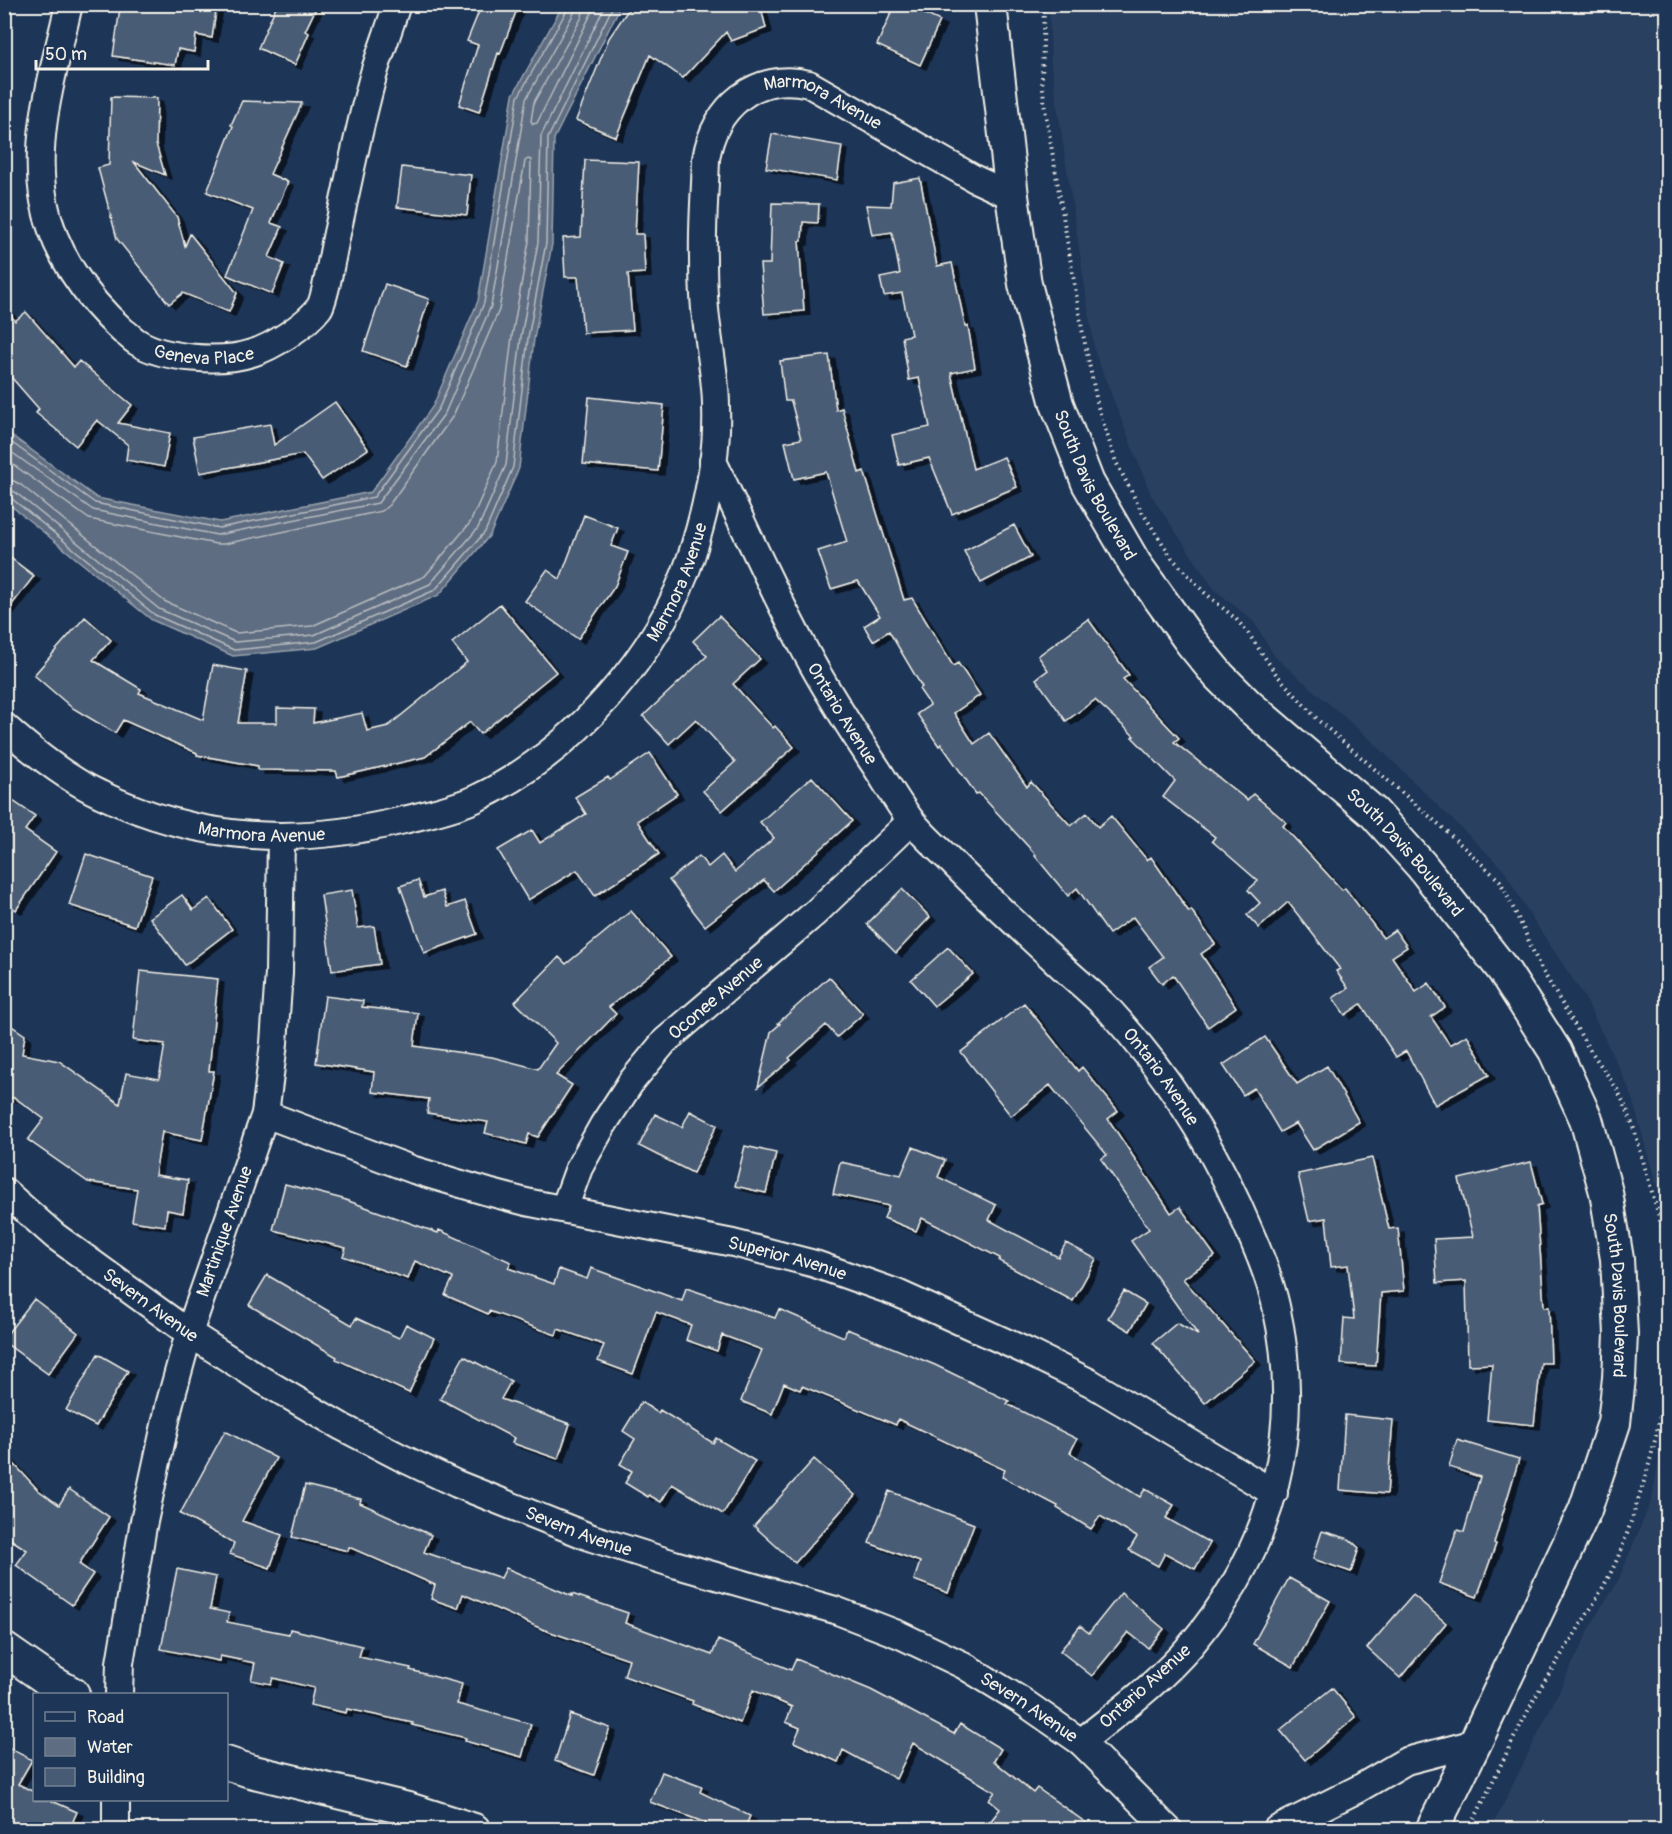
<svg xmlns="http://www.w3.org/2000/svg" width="1672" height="1834" font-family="Pangolin,sans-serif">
  <defs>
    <filter id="shadow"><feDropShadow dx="6" dy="4" stdDeviation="0" flood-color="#0009"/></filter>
  </defs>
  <rect width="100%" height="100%" fill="#1d3557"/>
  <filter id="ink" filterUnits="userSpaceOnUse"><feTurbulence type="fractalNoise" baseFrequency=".0167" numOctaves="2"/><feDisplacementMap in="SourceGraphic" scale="12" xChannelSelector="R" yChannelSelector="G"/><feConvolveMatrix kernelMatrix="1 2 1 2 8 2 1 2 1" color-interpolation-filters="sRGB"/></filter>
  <g filter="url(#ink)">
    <path fill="#2a4060" d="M 1049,5 L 1667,5 L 1667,1223 L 1630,1091 L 1584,996 L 1530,915 L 1504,870 L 1373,742 L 1275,657 L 1254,622 L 1214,589 L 1151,495 L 1095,353 L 1051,65 Z
      M 1667,1411 L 1667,1829 L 1491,1829 L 1597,1614 L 1618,1581 L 1652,1499 Z"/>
    <path fill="#5e6d82" stroke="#9aa2ab" stroke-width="1.5" d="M 563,5 L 621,5 L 554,139 L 552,244 L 534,339 L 519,468 L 490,535 L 439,595 L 317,648 L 233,656 L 152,620 L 5,501 L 5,428 L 11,435 L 97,498 L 220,522 L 371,492 L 433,406 L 478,301 L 513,95 Z"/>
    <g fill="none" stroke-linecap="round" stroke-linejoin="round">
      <path stroke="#b8bcbf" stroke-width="1.5" d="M 584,4 L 582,17 L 534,102 L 531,121 L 533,124 L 537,123 L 596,4
        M 4,437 L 95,503 L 219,528 L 374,497 L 439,408 L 484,303 L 518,97 L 567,10 L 568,4
        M 4,447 L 93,510 L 217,535 L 378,503 L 445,413 L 491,306 L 509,203 L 526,99 L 574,13 L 575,4
        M 4,458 L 89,519 L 216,544 L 224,544 L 382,511 L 389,505 L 453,416 L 499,310 L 525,161 L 528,159 L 531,160 L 529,241 L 512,336 L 497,462 L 470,523 L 425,576 L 312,626 L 236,633 L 164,601 L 21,485 L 14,481 L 4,480
        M 4,489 L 15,492 L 159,609 L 235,642 L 314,635 L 430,584 L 478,528 L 506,465 L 521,337 L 538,242 L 541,136 L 606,4
        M 4,497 L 11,498 L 155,615 L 234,650 L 316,642 L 435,590 L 485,532 L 513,467 L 528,338 L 546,243 L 548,138 L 614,4"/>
    </g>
    <path fill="#485b74" stroke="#f4f1e8" stroke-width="1.5" filter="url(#shadow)" d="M 136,4 L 217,4 L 212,38 L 196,35 L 194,52 L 178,49 L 175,65 L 113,56 L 120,8 L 135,10 Z
      M 277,4 L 318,4 L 305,31 L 309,33 L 295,65 L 258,48 Z
      M 482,4 L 519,4 L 500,54 L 498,53 L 479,112 L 459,105 L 478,45 L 467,41 Z
      M 632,4 L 760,4 L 766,28 L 731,41 L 726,32 L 683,78 L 650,55 L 616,137 L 576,120 L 609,38 Z
      M 895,4 L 903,4 L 940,21 L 920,65 L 877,45 Z
      M 111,97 L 157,98 L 156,144 L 165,175 L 134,162 L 177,217 L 185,246 L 190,234 L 237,293 L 229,312 L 183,293 L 169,304 L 117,239 L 98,168 L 109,165 Z
      M 242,101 L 302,103 L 270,174 L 288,182 L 271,223 L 282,227 L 269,257 L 284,264 L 272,294 L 227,275 L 253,210 L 207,192 L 233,126 L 231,125 Z
      M 772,134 L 842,146 L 837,180 L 766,168 Z
      M 585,160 L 639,162 L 635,234 L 643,234 L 645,273 L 628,274 L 633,330 L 583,333 L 578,277 L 565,277 L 563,238 L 581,237 Z
      M 402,167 L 471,175 L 467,215 L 397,207 Z
      M 920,178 L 937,266 L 952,263 L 965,326 L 968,326 L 975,368 L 951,373 L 973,469 L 1004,457 L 1017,487 L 952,514 L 929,458 L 899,465 L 892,435 L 930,427 L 919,378 L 909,380 L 902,337 L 911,335 L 902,293 L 884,296 L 880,278 L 900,274 L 892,232 L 872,235 L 866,205 L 891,206 L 893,183 Z
      M 772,203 L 819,204 L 818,223 L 803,222 L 802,241 L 799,241 L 804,311 L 764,314 L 760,264 L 770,264 Z
      M 385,284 L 429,299 L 407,366 L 363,351 Z
      M 4,306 L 15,321 L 26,312 L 74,367 L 79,361 L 132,405 L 118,423 L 170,433 L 164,467 L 126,460 L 128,445 L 97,420 L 76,446 L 36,413 L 39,409 L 4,369 Z
      M 829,355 L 836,410 L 842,408 L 859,473 L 864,471 L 904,600 L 912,598 L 953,666 L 958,663 L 980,695 L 954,713 L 974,744 L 989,733 L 1027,787 L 1031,782 L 1071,826 L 1087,813 L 1098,827 L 1111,816 L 1147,860 L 1151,857 L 1189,912 L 1191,910 L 1215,944 L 1201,954 L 1236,1007 L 1208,1027 L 1173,975 L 1162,984 L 1149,967 L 1163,957 L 1133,917 L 1109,934 L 1077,888 L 1068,896 L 1035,856 L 1036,855 L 979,793 L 976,794 L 941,744 L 939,746 L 917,714 L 930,705 L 919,689 L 922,687 L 889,631 L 873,641 L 864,626 L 880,616 L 858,581 L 831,589 L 818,551 L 847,542 L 826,472 L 794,479 L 785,442 L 801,439 L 791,401 L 785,401 L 780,361 Z
      M 589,397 L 664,405 L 658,471 L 583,464 Z
      M 335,402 L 368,449 L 322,480 L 303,454 L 200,473 L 193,437 L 270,424 L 274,445 Z
      M 584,515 L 618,528 L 611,546 L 628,552 L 615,586 L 578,639 L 525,601 L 547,570 L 560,579 Z
      M 1014,525 L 1031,557 L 981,583 L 964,551 Z
      M 4,553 L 34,576 L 4,615 Z
      M 500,604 L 556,672 L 480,734 L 470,722 L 425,757 L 338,777 L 336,771 L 258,770 L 258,766 L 197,755 L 197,753 L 123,720 L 115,733 L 71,707 L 34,675 L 85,617 L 111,640 L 93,660 L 141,689 L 139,693 L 203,720 L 213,665 L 247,671 L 238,723 L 277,723 L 277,708 L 314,709 L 313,723 L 362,713 L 367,731 L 388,726 L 467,662 L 452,643 Z
      M 719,616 L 760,659 L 733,684 L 773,728 L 775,726 L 794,747 L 722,811 L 703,791 L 735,762 L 696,719 L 669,744 L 643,716 L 707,656 L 693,641 Z
      M 1088,619 L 1129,675 L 1123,679 L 1179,738 L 1174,742 L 1247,800 L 1253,794 L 1286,822 L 1283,826 L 1342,890 L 1345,888 L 1383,938 L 1395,930 L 1407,947 L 1392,957 L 1416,992 L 1429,983 L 1445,1007 L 1431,1017 L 1450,1045 L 1467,1035 L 1489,1075 L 1435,1105 L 1406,1051 L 1396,1057 L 1361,1004 L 1345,1015 L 1333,998 L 1348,988 L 1336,971 L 1340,969 L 1288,902 L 1259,928 L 1247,915 L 1260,903 L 1248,890 L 1258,881 L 1212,841 L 1215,837 L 1163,797 L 1175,781 L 1132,737 L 1134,736 L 1095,700 L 1066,721 L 1036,679 L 1048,670 L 1038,656 Z
      M 650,753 L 677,794 L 637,821 L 659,854 L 595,896 L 577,870 L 528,900 L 498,850 L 532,830 L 540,843 L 586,814 L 575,797 L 608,777 L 610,780 Z
      M 812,777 L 852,821 L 774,891 L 764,880 L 705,926 L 669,880 L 699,856 L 708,867 L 722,855 L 735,872 L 774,838 L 760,822 Z
      M 4,795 L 35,816 L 25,830 L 56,852 L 16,910 L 4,901 Z
      M 86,854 L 152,876 L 135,926 L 69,905 Z
      M 418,880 L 424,897 L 442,891 L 447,907 L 465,901 L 477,934 L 424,953 L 400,886 Z
      M 902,889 L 930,917 L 896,953 L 867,924 Z
      M 352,890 L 358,928 L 374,926 L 380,964 L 332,971 L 321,895 Z
      M 182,895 L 193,910 L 209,898 L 232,929 L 185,965 L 150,918 Z
      M 631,911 L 671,957 L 609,1007 L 616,1014 L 556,1075 L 572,1085 L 538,1137 L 529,1134 L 526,1144 L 485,1133 L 488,1122 L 427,1113 L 429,1099 L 372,1092 L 374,1072 L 316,1063 L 325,996 L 363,1001 L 362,1007 L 418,1013 L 414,1046 L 492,1057 L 538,1069 L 556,1043 L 515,1002 L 559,957 L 566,964 Z
      M 948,947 L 973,974 L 934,1006 L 911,980 Z
      M 140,971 L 218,979 L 209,1071 L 214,1071 L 202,1140 L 162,1132 L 155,1175 L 188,1180 L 183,1213 L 167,1210 L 165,1226 L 132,1221 L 137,1189 L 88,1182 L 28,1140 L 44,1119 L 15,1098 L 4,1097 L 4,1021 L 25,1035 L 22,1054 L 59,1061 L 120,1104 L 126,1073 L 159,1079 L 165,1044 L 133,1040 Z
      M 829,977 L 863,1014 L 837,1037 L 826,1025 L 789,1058 L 791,1060 L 758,1087 L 771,1032 L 780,1024 L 778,1023 Z
      M 1024,1003 L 1078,1071 L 1082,1067 L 1118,1111 L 1108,1119 L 1171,1213 L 1180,1207 L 1215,1256 L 1183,1279 L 1255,1361 L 1205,1403 L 1153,1343 L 1177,1323 L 1198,1335 L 1131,1241 L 1149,1229 L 1101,1159 L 1107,1155 L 1050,1085 L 1011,1116 L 961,1052 Z
      M 1265,1037 L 1297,1084 L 1327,1066 L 1359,1122 L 1313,1150 L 1296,1123 L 1280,1132 L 1254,1088 L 1243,1095 L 1223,1065 Z
      M 690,1111 L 717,1125 L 693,1173 L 639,1146 L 655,1114 L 682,1127 Z
      M 745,1146 L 776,1153 L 766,1193 L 735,1186 Z
      M 913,1147 L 945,1160 L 938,1177 L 996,1205 L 989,1220 L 1058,1257 L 1066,1243 L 1096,1259 L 1073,1301 L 999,1261 L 1000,1258 L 922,1218 L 916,1231 L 884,1218 L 889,1206 L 833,1194 L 840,1162 L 901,1175 Z
      M 1372,1158 L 1389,1229 L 1398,1228 L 1404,1291 L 1381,1293 L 1376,1366 L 1341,1364 L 1344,1318 L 1354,1319 L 1348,1265 L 1331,1267 L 1326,1218 L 1309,1221 L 1298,1174 Z
      M 1531,1162 L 1542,1204 L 1537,1206 L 1544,1307 L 1549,1307 L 1551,1363 L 1541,1363 L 1534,1425 L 1487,1420 L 1492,1364 L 1468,1365 L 1466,1281 L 1437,1283 L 1434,1239 L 1473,1237 L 1459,1179 Z
      M 285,1184 L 343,1199 L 438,1233 L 439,1230 L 511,1262 L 508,1268 L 554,1284 L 559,1269 L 587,1279 L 591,1268 L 682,1301 L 686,1288 L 775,1318 L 779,1309 L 844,1337 L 847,1329 L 935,1365 L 1009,1401 L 1007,1404 L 1077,1439 L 1070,1453 L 1140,1497 L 1145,1489 L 1174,1505 L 1166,1518 L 1210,1543 L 1195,1569 L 1165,1553 L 1158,1566 L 1129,1550 L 1137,1537 L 1100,1516 L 1091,1529 L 1057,1508 L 1058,1506 L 1002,1477 L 1005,1470 L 898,1419 L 896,1425 L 802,1386 L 800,1390 L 784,1383 L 772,1414 L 741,1401 L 762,1350 L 722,1335 L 717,1351 L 686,1340 L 691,1325 L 656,1312 L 633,1374 L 598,1361 L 604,1345 L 558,1329 L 556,1335 L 489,1311 L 488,1314 L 445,1295 L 453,1278 L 415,1261 L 408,1279 L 343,1256 L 346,1248 L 273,1230 Z
      M 267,1275 L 352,1325 L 356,1318 L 399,1338 L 406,1324 L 434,1338 L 409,1393 L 336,1359 L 337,1357 L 249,1305 Z
      M 1124,1291 L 1146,1304 L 1130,1331 L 1108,1318 Z
      M 34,1299 L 78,1333 L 48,1374 L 4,1342 L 4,1338 Z
      M 98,1354 L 128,1371 L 96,1426 L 66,1410 Z
      M 464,1356 L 511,1381 L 501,1399 L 570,1424 L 558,1459 L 512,1443 L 514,1438 L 440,1399 Z
      M 641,1402 L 658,1413 L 660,1410 L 713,1443 L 716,1438 L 755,1461 L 723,1514 L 672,1484 L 661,1502 L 649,1495 L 648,1497 L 625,1483 L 632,1471 L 620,1464 L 635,1439 L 623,1431 Z
      M 1345,1415 L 1393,1420 L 1387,1494 L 1340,1490 Z
      M 225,1431 L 276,1458 L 242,1521 L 282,1535 L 270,1568 L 230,1554 L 234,1543 L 180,1514 Z
      M 1457,1440 L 1519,1459 L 1494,1543 L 1496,1544 L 1477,1597 L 1439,1583 L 1457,1530 L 1464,1532 L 1480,1477 L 1449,1467 Z
      M 4,1453 L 38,1490 L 59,1505 L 69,1489 L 109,1517 L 79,1564 L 93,1574 L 72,1605 L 16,1565 L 27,1550 L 4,1535 Z
      M 814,1459 L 855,1495 L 795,1563 L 754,1526 Z
      M 305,1485 L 361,1499 L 360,1503 L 431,1535 L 424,1552 L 501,1578 L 506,1568 L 572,1596 L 572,1594 L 628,1613 L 625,1623 L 712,1655 L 718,1640 L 791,1670 L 796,1659 L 871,1690 L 954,1734 L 960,1724 L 1001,1749 L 994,1761 L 1033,1793 L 1037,1788 L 1096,1830 L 999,1830 L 990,1822 L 1000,1809 L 989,1800 L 995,1792 L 913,1743 L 896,1779 L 843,1750 L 838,1762 L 794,1742 L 800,1728 L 786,1722 L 792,1707 L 753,1690 L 740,1723 L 692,1704 L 693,1701 L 624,1676 L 629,1659 L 542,1629 L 463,1594 L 458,1608 L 431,1599 L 435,1585 L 349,1547 L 348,1551 L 292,1537 Z
      M 889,1491 L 974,1524 L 948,1593 L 914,1580 L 920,1562 L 869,1543 Z
      M 1322,1531 L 1349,1539 L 1359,1548 L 1351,1572 L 1313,1559 Z
      M 177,1569 L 216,1577 L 210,1609 L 229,1613 L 227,1622 L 289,1634 L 290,1629 L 362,1646 L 359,1657 L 411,1668 L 410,1670 L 462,1684 L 457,1704 L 531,1724 L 522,1757 L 465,1741 L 466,1738 L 412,1725 L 413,1723 L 347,1709 L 346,1713 L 310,1705 L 314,1688 L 273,1678 L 271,1684 L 251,1680 L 255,1663 L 220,1656 L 219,1661 L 161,1649 Z
      M 1289,1578 L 1330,1601 L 1293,1667 L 1253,1644 Z
      M 1121,1593 L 1164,1629 L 1148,1648 L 1128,1632 L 1092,1676 L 1060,1651 L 1080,1626 L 1089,1633 Z
      M 1413,1595 L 1446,1623 L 1400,1678 L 1367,1648 Z
      M 1332,1688 L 1356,1717 L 1305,1760 L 1280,1730 Z
      M 570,1714 L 610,1728 L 594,1775 L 555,1761 Z
      M 4,1745 L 32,1760 L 18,1784 L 34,1792 L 34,1800 L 50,1800 L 77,1812 L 69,1830 L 27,1830 L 4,1819 Z
      M 662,1772 L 702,1787 L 700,1792 L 750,1816 L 744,1830 L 703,1830 L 706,1823 L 650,1802 Z"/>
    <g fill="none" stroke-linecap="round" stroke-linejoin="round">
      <g stroke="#f4f1e8" stroke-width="30">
        <g id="minor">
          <path id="s1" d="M 69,4 C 55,68 32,136 44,201 C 53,251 86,298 123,331 C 128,334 132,339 137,342 C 164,359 222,363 252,353 C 273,347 306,325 319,308 C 325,300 334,246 337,233 C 349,180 359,126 374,73 C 381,50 390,27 397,4"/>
          <path id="s2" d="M 713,461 C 744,526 773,592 808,656 C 827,692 850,727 872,761 C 885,780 896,801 910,819 C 921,833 935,846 948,858 C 984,895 1022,930 1060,965 C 1077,981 1095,995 1111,1012 C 1163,1069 1206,1135 1238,1205 C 1252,1237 1268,1271 1276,1306 C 1304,1431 1273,1548 1191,1645 C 1160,1682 1118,1712 1081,1742"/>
          <path id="s3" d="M 4,726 C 33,752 65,778 100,794 C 199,842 298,846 404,820 C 428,814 452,809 475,799 C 572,753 659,656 692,554 C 707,507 718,456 716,407 C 716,382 711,358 708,333 C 704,309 703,283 703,258 C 702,225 705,192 706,159 C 714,107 756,71 809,84 L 975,179 L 1012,196"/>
          <path id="s4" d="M 265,1114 L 414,1170 L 488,1192 L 526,1202 L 733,1243 L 815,1264 L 897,1293 L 1028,1352 L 1091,1383 L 1274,1493"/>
          <path id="s5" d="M 4,1191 L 55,1236 L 189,1333 L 262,1380 L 342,1427 L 400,1457 L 457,1484 L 592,1538 L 674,1564 L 835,1610 L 900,1635 L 963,1665 L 1022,1701 L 1081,1742 L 1169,1830"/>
          <path id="s6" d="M 564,1209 L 579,1168 L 603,1125 L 631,1082 L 665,1041 L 815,913 L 911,821"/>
          <path id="s7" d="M 119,1694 L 120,1663 L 143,1526 L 170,1402 L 189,1333 L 265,1114 L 274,1043 L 279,973 L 281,836"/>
          <path d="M 116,1800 L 116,1830"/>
          <path d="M 1276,1830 L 1358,1789 L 1406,1761 L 1475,1743"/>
        </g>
      </g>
      <g stroke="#f4f1e8" stroke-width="36">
        <g id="tertiary">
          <path id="s8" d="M 990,4 L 1012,196 L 1025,284 L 1057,404 L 1088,483 L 1135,564 L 1191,642 L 1219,676 L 1249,706 L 1374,813 L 1421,865 L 1504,971 L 1555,1051 L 1586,1119 L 1606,1192 L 1617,1259 L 1621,1334 L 1619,1378 L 1614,1423 L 1585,1510 L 1475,1743 L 1432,1830"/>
          <path d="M 4,1649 L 50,1681 L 73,1694"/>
          <path d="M 226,1763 L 250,1771 L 408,1809 L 474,1830"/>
        </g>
      </g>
      <path stroke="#f4f1e8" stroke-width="4" stroke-dasharray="1.5 4.5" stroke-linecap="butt" d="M 1044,4 L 1042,80 L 1045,109 L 1082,329 L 1098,407 L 1116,462 L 1142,512 L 1172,558 L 1205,593 L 1236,619 L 1248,633 L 1276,674 L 1319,721 L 1443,828 L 1500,881 L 1524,930 L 1539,965 L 1586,1044 L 1617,1089 L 1628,1112 L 1635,1132 L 1665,1238 L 1668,1264
        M 1469,1830 C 1493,1782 1515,1733 1541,1687 C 1563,1651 1588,1616 1608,1578 C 1620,1556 1628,1531 1636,1506 C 1653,1457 1664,1407 1668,1355"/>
      <use href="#minor" stroke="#1d3557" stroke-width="26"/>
      <use href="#tertiary" stroke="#1d3557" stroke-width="32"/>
    </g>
  </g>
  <g text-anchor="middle" stroke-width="4.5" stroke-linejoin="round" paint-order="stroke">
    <g font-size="18" fill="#f4f1e8" stroke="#1d3557">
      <text dy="6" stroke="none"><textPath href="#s3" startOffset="1401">Marmora Avenue</textPath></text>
      <text dy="6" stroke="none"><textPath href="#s1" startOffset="442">Geneva Place</textPath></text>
      <text dy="6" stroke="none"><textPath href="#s8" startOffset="496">South Davis Boulevard</textPath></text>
      <text dy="6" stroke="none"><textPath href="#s3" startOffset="808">Marmora Avenue</textPath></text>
      <text dy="6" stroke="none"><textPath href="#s2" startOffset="284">Ontario Avenue</textPath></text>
      <text dy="6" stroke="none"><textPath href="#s3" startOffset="286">Marmora Avenue</textPath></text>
      <text dy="6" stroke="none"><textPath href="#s8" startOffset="982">South Davis Boulevard</textPath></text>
      <text dy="6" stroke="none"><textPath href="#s6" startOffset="264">Oconee Avenue</textPath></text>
      <text dy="6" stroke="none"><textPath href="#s2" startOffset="770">Ontario Avenue</textPath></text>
      <text dy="6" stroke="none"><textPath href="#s7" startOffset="476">Martinique Avenue</textPath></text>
      <text dy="6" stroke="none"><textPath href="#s4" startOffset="543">Superior Avenue</textPath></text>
      <text dy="6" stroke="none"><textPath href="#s8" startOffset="1486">South Davis Boulevard</textPath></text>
      <text dy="6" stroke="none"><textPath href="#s5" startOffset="186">Severn Avenue</textPath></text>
      <text dy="6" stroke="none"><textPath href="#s5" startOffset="672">Severn Avenue</textPath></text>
      <text transform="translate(1145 1686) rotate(-42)" y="6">Ontario Avenue</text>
      <text dy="6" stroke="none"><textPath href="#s5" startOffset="1158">Severn Avenue</textPath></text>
    </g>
  </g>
  <rect width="1672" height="1834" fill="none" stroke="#1d3557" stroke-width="24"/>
  <rect x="12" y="12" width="1648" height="1810" fill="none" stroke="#f4f1e8" stroke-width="2" filter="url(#ink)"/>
  <rect x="33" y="1693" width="195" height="108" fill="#1d3557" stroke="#738091" stroke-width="1.5"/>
  <rect x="45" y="1712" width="30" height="9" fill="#1d3557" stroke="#738091" stroke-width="1.5"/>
  <text x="87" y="1723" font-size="18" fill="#f4f1e8">Road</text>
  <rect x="45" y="1738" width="30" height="18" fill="#5e6d82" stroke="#738091" stroke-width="1.5"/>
  <text x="87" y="1753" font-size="18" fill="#f4f1e8">Water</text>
  <rect x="45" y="1768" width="30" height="18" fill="#485b74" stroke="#738091" stroke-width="1.5"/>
  <text x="87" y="1783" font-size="18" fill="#f4f1e8">Building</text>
  <path d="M36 60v9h172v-9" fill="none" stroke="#f4f1e8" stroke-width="3"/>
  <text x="45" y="60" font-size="18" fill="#f4f1e8" stroke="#1d3557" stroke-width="4.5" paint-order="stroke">50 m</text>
</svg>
